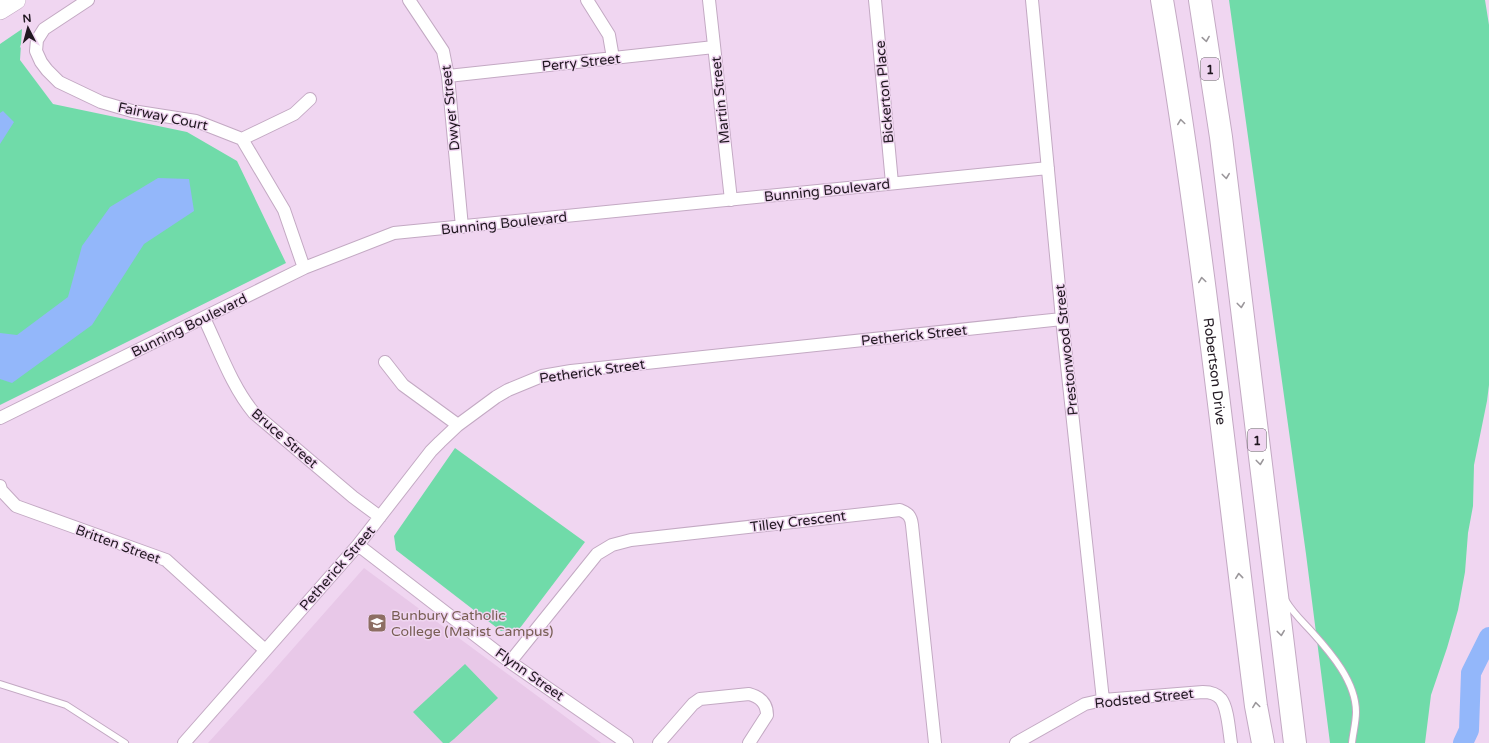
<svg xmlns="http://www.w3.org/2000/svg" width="1489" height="743" font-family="'Varela Round',sans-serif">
  <rect width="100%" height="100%" fill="#f0d6f1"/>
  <path fill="#e8c8e8" d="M 364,568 L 601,743 L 208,743 L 266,679 Z"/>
  <path fill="#70dba9" d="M 1229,0 L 1485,0 L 1489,25 L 1489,385 L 1487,401 L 1474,465 L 1473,506 L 1468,533 L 1465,572 L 1458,610 L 1447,648 L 1431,695 L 1425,743 L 1330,743 L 1306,554 Z
    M 22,29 L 20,60 L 53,104 L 187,132 L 237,161 L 286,263 L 0,405 L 0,44 Z
    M 455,448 L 585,542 L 520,628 L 501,631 L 396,550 L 394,536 Z
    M 465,664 L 498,698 L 454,739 L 449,743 L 443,743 L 413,712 Z"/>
  <path fill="#93b7fa" d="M 3,111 L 14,122 L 0,144 L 0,113 Z
    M 158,178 L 189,179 L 194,211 L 144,244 L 92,325 L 12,383 L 0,379 L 0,333 L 17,335 L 68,297 L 82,246 L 110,207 Z"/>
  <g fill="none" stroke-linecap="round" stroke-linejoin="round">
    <path stroke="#93b7fa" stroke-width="20" d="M 1463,743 L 1469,730 L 1471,673 L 1489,637"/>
    <g stroke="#c3a9c3" stroke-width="8">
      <path id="lane" d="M 1286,601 C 1293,613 1303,622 1312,632 C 1331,653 1356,682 1356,712 C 1356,722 1353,733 1352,743
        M 0,684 L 66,705 L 125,743"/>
    </g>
    <g stroke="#c3a9c3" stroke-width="14">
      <path id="street" d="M 88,0 L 44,29 L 37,40 L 36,51 L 41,62 L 47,70 L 59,82 L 101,102 L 132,111 L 196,121 L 242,139 L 284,210 L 304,268
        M 409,0 L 443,51 L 448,76 L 462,227
        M 587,0 L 609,35 L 613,58
        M 709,0 L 731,200
        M 875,0 L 892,183
        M 1032,0 L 1062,319 L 1103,700
        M 448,76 L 714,47
        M 242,139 L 294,114 L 310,99
        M 204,318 C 219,349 232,387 254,413 L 353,497 L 380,517
        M 385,362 L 403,385 L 458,425
        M 0,418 L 304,268 L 394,233 L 1048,168
        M 0,486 L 1,490 L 16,506 L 166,560 L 265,650
        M 358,545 L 510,662 L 627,743
        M 510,662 L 597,554 L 612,545 L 631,540 L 900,510 C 908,513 911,516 912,525 L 935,743
        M 184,743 L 358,545 L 431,451 L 440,442 L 458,425 L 496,397 L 508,390 L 542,376 L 571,371 L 1062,319
        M 659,743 L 693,704 L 700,699 L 749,694 C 760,697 767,703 767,715 L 749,743
        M 1016,743 L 1085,704 L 1103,700 L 1203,692 C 1210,692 1216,693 1221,699 C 1228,708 1229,731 1231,743"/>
    </g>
    <g stroke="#c3a9c3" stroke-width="20">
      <path id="primary" d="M 0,10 L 16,0"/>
    </g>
    <g stroke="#c3a9c3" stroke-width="24">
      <g id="highway">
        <path id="s1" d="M 1162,0 C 1202,234 1226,471 1256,706 L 1263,743"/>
        <path d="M 1200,0 L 1221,137 L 1295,743"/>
      </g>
    </g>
    <use href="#lane" stroke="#fff" stroke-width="6"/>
    <use href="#street" stroke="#fff" stroke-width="12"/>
    <use href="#primary" stroke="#fff" stroke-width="19"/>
    <use href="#highway" stroke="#fff" stroke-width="22"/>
  </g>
  <defs><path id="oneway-chevron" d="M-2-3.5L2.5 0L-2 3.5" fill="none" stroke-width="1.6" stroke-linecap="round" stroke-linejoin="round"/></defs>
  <g stroke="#9b979b">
    <use href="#oneway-chevron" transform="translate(1206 39) rotate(81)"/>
    <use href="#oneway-chevron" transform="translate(1181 122) rotate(-98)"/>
    <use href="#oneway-chevron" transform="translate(1226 176) rotate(83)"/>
    <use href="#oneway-chevron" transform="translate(1202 280) rotate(-98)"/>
    <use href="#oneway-chevron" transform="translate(1241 305) rotate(83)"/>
    <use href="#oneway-chevron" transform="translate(1260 462) rotate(83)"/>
    <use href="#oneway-chevron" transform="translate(1239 576) rotate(-96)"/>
    <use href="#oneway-chevron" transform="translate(1281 633) rotate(83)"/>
    <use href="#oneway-chevron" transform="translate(1256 705) rotate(-98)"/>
  </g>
  <defs>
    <g id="school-square" transform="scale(1)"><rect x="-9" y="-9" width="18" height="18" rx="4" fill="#8d6e63" stroke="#f0d6f1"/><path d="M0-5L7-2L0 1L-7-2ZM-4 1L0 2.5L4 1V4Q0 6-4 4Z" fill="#fff"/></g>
  </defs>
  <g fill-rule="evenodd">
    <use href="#school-square" x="377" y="623"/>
  </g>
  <g text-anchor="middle" stroke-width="3" stroke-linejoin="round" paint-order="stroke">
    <g fill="#f0d6f1" stroke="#5f515f" stroke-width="1">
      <rect x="1201" y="58" width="18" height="22" rx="3"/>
      <rect x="1248" y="429" width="18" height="22" rx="3"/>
    </g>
    <g font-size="13" font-weight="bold" fill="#211821">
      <text x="1210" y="74">1</text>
      <text x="1257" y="445">1</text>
    </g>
    <g font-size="14" fill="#211821" stroke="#f0d6f1">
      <text transform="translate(581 62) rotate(-6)" y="5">Perry Street</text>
      <text transform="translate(884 92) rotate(-95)" y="5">Bickerton Place</text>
      <text transform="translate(720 100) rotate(-96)" y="5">Martin Street</text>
      <text transform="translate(450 108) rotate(-96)" y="5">Dwyer Street</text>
      <text transform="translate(163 116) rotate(12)" y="5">Fairway Court</text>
      <text transform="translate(827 190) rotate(-6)" y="5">Bunning Boulevard</text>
      <text transform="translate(504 223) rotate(-6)" y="5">Bunning Boulevard</text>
      <text transform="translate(189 325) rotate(-26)" y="5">Bunning Boulevard</text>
      <text transform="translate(914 335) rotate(-6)" y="5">Petherick Street</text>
      <text transform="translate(1066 350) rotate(-96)" y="5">Prestonwood Street</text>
      <text transform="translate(592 371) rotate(-8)" y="5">Petherick Street</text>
      <text dy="5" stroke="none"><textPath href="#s1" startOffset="375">Robertson Drive</textPath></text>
      <text transform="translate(285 438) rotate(41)" y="5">Bruce Street</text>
      <text transform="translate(798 521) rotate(-7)" y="5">Tilley Crescent</text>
      <text transform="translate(118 544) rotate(20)" y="5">Britten Street</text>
      <text transform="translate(337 568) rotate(-49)" y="5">Petherick Street</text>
      <text transform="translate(530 674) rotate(35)" y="5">Flynn Street</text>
      <text transform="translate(1144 698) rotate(-6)" y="5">Rodsted Street</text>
    </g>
    <g font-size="14" fill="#785e54" stroke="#f0d6f1" text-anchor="start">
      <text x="391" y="620">Bunbury Catholic<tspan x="391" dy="16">College (Marist Campus)</tspan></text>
    </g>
  </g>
  <g transform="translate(28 28) rotate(354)" stroke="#f0d6f1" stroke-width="3" paint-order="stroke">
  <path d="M0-3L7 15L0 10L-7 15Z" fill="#211821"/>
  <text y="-6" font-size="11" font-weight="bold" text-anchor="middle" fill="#211821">N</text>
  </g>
</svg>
